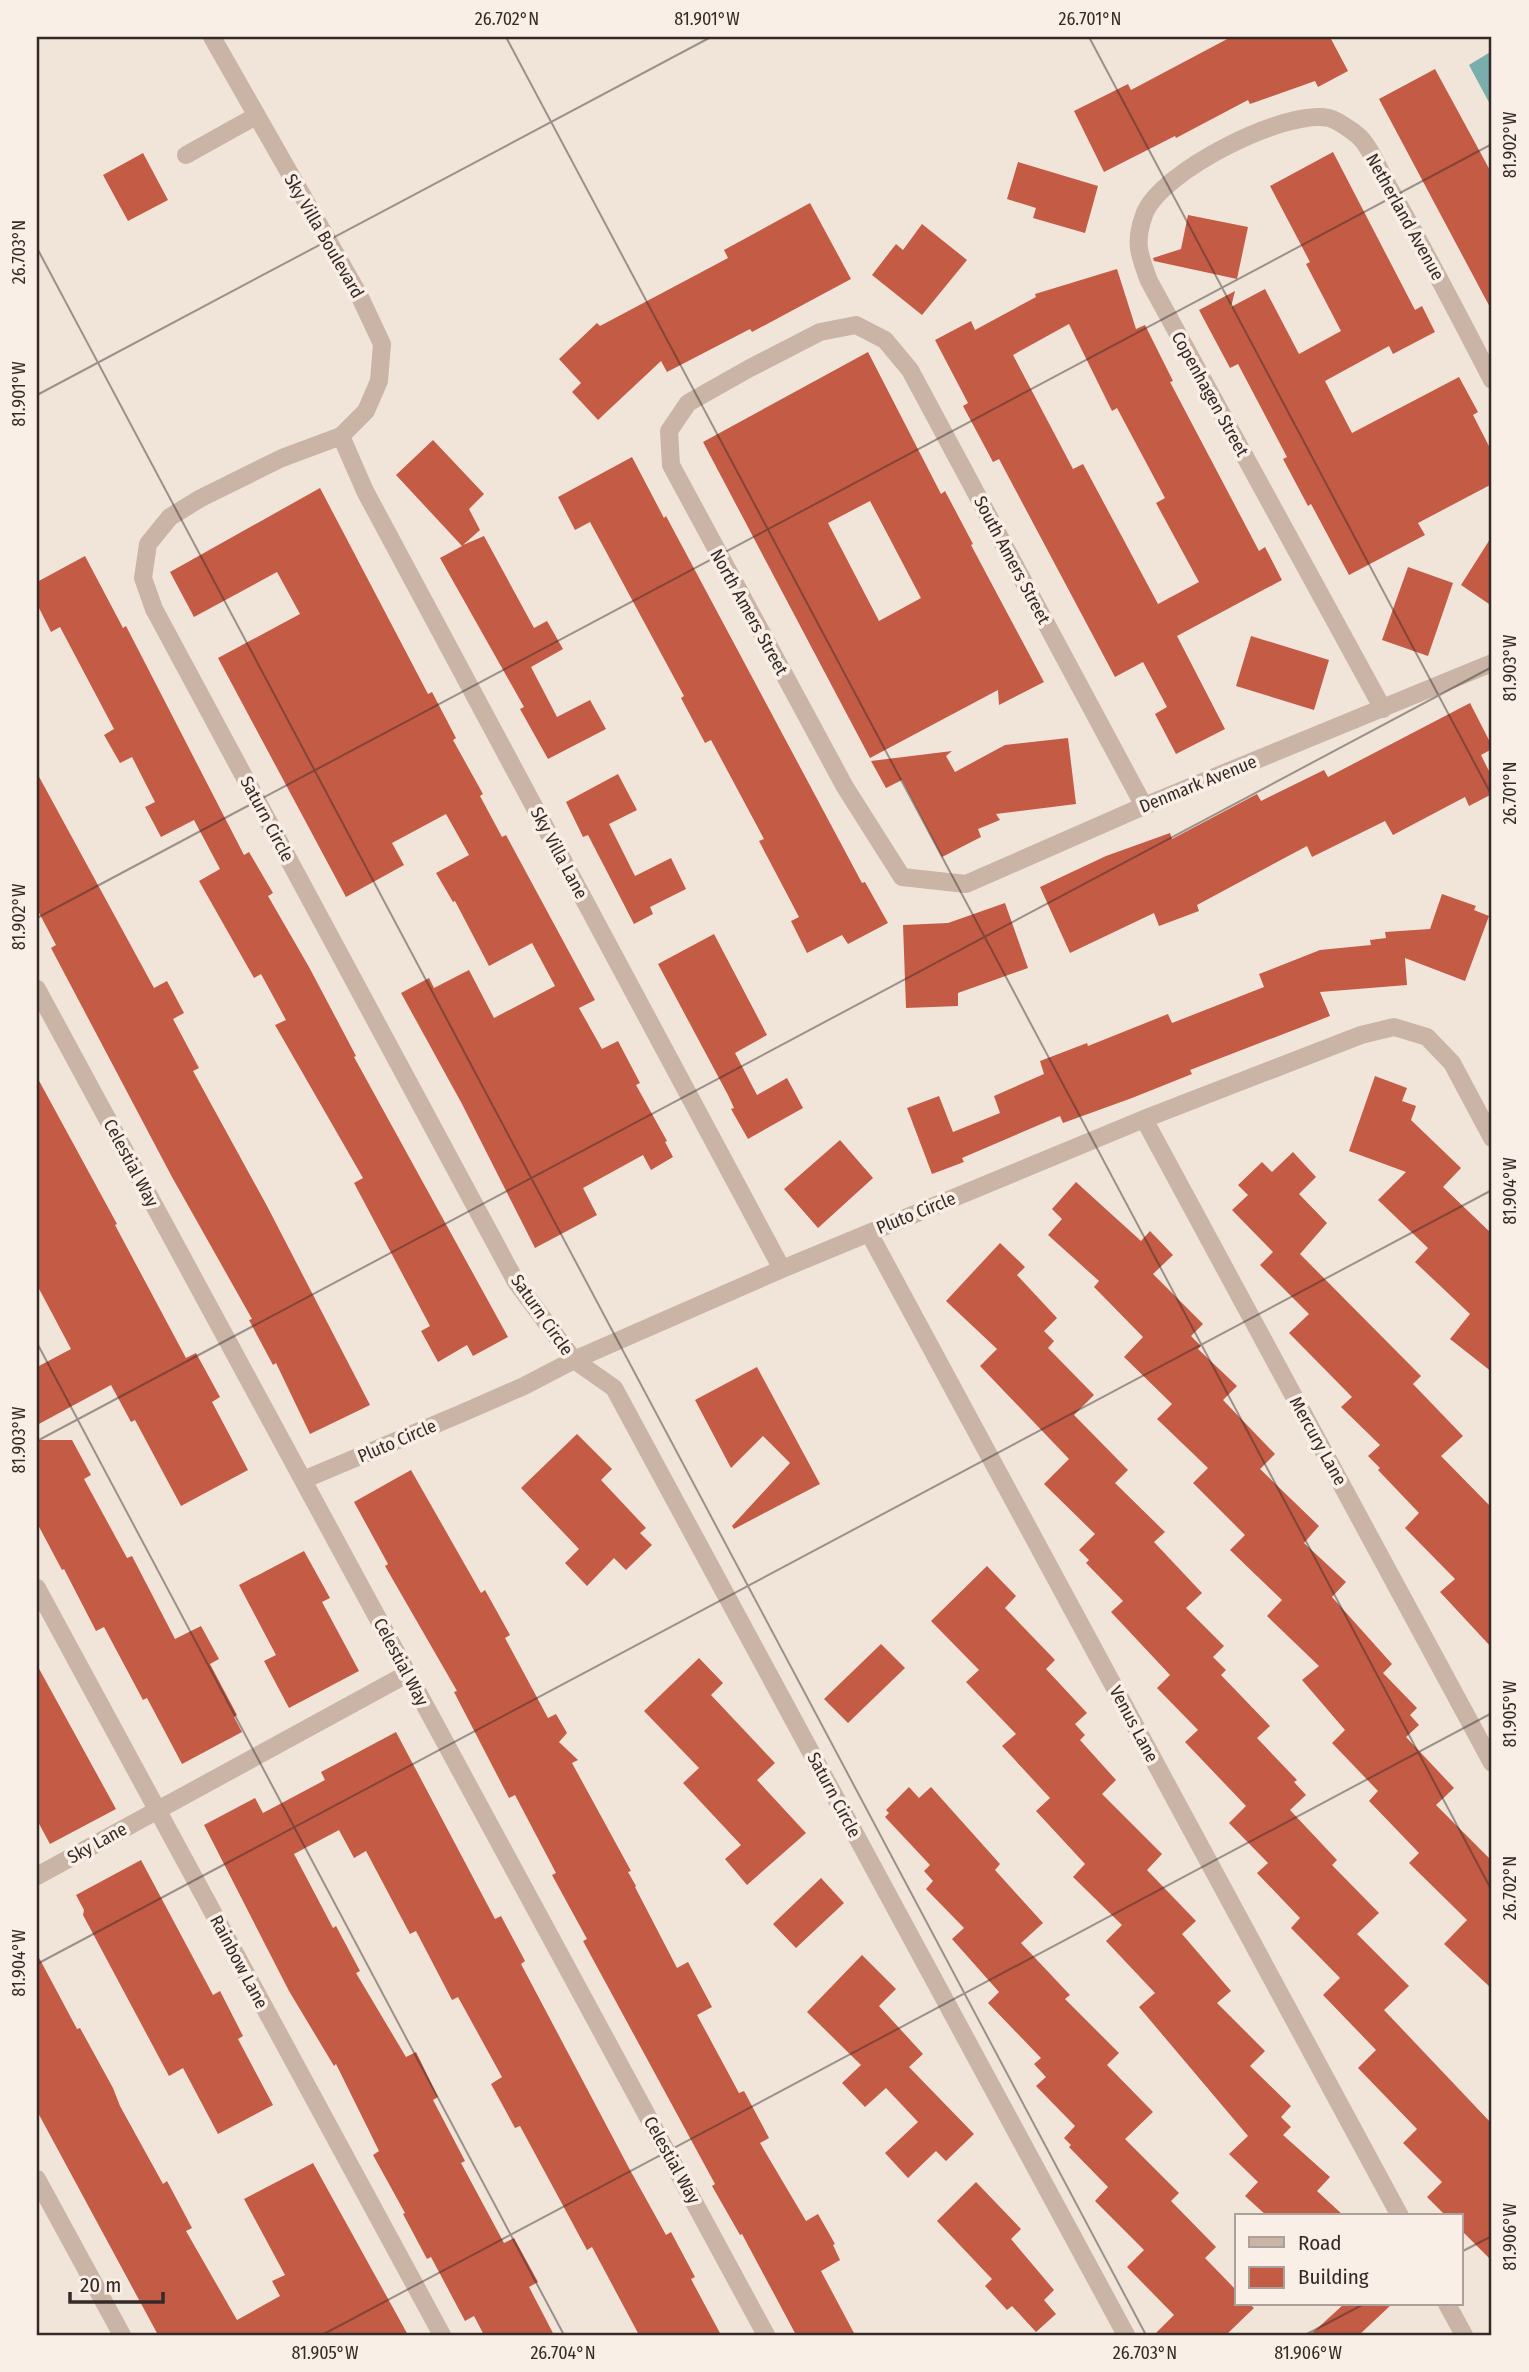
<svg xmlns="http://www.w3.org/2000/svg" width="1529" height="2372" font-family="'Fira Sans Condensed',sans-serif">
  <rect width="100%" height="100%" fill="#f1e5da"/>
  <path fill="#7aaeac" d="M 1492,51 L 1492,108 L 1469,65 Z"/>
  <path fill="#c45b45" fill-rule="evenodd" d="M 1231,37 L 1330,37 L 1348,71 L 1318,87 L 1315,81 L 1250,104 L 1248,100 L 1176,138 L 1175,136 L 1104,172 L 1074,111 L 1128,84 L 1131,90 Z
    M 1435,69 L 1492,174 L 1492,311 L 1379,99 Z
    M 1333,152 L 1415,310 L 1422,306 L 1435,332 L 1393,354 L 1389,346 L 1325,381 L 1352,433 L 1459,377 L 1478,412 L 1473,415 L 1492,452 L 1492,484 L 1418,523 L 1425,535 L 1349,575 L 1311,504 L 1308,506 L 1283,459 L 1287,457 L 1238,364 L 1230,368 L 1199,310 L 1235,291 L 1231,307 L 1265,289 L 1299,354 L 1341,331 L 1306,264 L 1310,262 L 1270,186 Z
    M 143,153 L 168,200 L 128,221 L 103,175 Z
    M 1018,162 L 1098,186 L 1085,233 L 1033,218 L 1036,208 L 1007,199 Z
    M 810,203 L 851,279 L 752,332 L 750,329 L 667,372 L 661,361 L 598,420 L 572,392 L 581,383 L 559,359 L 597,323 L 600,326 L 728,258 L 724,250 Z
    M 1188,215 L 1248,227 L 1237,279 L 1154,261 L 1153,258 L 1181,249 Z
    M 922,224 L 967,260 L 922,315 L 872,275 L 896,244 L 903,250 Z
    M 1117,269 L 1136,329 L 1145,325 L 1173,381 L 1170,382 L 1259,551 L 1265,547 L 1282,580 L 1177,636 L 1225,729 L 1176,754 L 1155,714 L 1167,707 L 1143,662 L 1115,677 L 999,459 L 993,462 L 963,406 L 968,403 L 935,340 L 971,321 L 975,330 L 1036,297 L 1035,294 ZM 1069,324 L 1112,411 L 1117,408 L 1165,498 L 1156,503 L 1199,582 L 1158,604 L 1083,464 L 1073,469 L 1013,355 Z
    M 868,352 L 941,494 L 945,491 L 973,544 L 971,545 L 1044,682 L 999,705 L 998,690 L 870,758 L 703,442 ZM 870,501 L 921,598 L 879,621 L 828,523 Z
    M 433,440 L 484,494 L 469,509 L 480,530 L 463,545 L 484,536 L 534,628 L 547,621 L 563,649 L 531,667 L 557,717 L 590,700 L 606,729 L 548,759 L 520,709 L 524,707 L 440,558 L 462,546 L 396,475 Z
    M 632,457 L 664,518 L 666,516 L 862,883 L 865,882 L 888,923 L 848,944 L 842,935 L 807,953 L 791,921 L 799,917 L 759,841 L 764,839 L 711,740 L 705,743 L 681,698 L 684,696 L 590,522 L 575,530 L 558,497 Z
    M 320,488 L 428,694 L 432,692 L 456,738 L 453,740 L 483,794 L 480,796 L 502,837 L 506,835 L 595,1000 L 579,1008 L 602,1049 L 618,1041 L 640,1083 L 636,1085 L 667,1141 L 665,1142 L 673,1157 L 651,1170 L 643,1155 L 583,1188 L 597,1215 L 535,1248 L 462,1104 L 401,993 L 429,978 L 434,988 L 469,970 L 494,1018 L 555,986 L 532,943 L 489,966 L 455,901 L 453,902 L 436,873 L 469,855 L 446,814 L 392,843 L 404,865 L 346,897 L 218,658 L 300,614 L 277,572 L 194,617 L 170,572 Z
    M 1492,536 L 1492,606 L 1461,585 Z
    M 85,556 L 123,628 L 126,626 L 244,855 L 249,852 L 273,893 L 268,896 L 309,967 L 356,1056 L 354,1057 L 508,1337 L 473,1356 L 467,1345 L 438,1362 L 421,1331 L 430,1326 L 354,1183 L 363,1178 L 275,1025 L 286,1020 L 261,974 L 254,978 L 199,881 L 220,869 L 194,820 L 161,837 L 145,807 L 155,802 L 132,757 L 120,763 L 104,735 L 114,729 L 60,627 L 51,632 L 37,604 L 37,582 Z
    M 1408,567 L 1453,583 L 1428,656 L 1382,640 Z
    M 1251,636 L 1329,660 L 1314,710 L 1236,686 Z
    M 1470,703 L 1492,746 L 1492,749 L 1481,755 L 1492,777 L 1492,794 L 1469,806 L 1465,797 L 1393,835 L 1385,821 L 1312,857 L 1307,846 L 1197,905 L 1199,911 L 1159,926 L 1154,913 L 1070,953 L 1040,887 L 1106,856 L 1170,833 L 1172,839 L 1257,794 L 1261,801 L 1324,770 L 1328,777 Z
    M 1068,738 L 1076,804 L 996,814 L 1000,820 L 978,829 L 981,837 L 942,857 L 902,780 L 886,788 L 871,761 L 952,751 L 946,756 L 955,772 L 1005,745 Z
    M 37,773 L 154,988 L 167,981 L 184,1013 L 173,1019 L 199,1068 L 193,1071 L 267,1206 L 370,1405 L 310,1434 L 276,1363 L 273,1365 L 249,1320 L 252,1319 L 172,1177 L 51,948 L 56,945 L 37,909 Z
    M 618,774 L 637,810 L 609,824 L 635,876 L 671,858 L 686,889 L 650,907 L 653,914 L 634,924 L 588,835 L 583,837 L 566,802 Z
    M 1442,894 L 1476,906 L 1474,910 L 1489,916 L 1465,981 L 1405,958 L 1407,985 L 1320,992 L 1330,1016 L 1190,1070 L 1192,1074 L 1132,1098 L 1063,1123 L 1060,1116 L 962,1158 L 964,1162 L 932,1174 L 907,1108 L 939,1096 L 953,1132 L 1000,1113 L 994,1096 L 1044,1074 L 1040,1061 L 1087,1043 L 1088,1046 L 1168,1014 L 1172,1023 L 1264,987 L 1259,974 L 1320,950 L 1371,945 L 1370,940 L 1386,938 L 1385,932 L 1430,929 Z
    M 1005,903 L 1028,968 L 958,993 L 958,1006 L 906,1008 L 903,925 L 948,923 Z
    M 714,934 L 767,1035 L 735,1053 L 757,1095 L 787,1078 L 803,1108 L 748,1139 L 731,1109 L 734,1108 L 728,1095 L 658,964 Z
    M 1375,1076 L 1407,1088 L 1402,1101 L 1416,1106 L 1411,1120 L 1461,1168 L 1443,1187 L 1492,1234 L 1492,1372 L 1450,1339 L 1470,1314 L 1415,1262 L 1428,1248 L 1378,1200 L 1406,1172 L 1349,1151 Z
    M 37,1077 L 117,1224 L 115,1225 L 186,1358 L 196,1353 L 220,1397 L 212,1402 L 248,1470 L 181,1506 L 135,1420 L 131,1422 L 111,1385 L 37,1425 L 37,1367 L 71,1349 L 37,1285 Z
    M 840,1140 L 873,1178 L 818,1228 L 784,1189 Z
    M 1293,1152 L 1316,1177 L 1299,1194 L 1327,1223 L 1300,1254 L 1421,1376 L 1413,1384 L 1463,1436 L 1441,1456 L 1492,1508 L 1492,1648 L 1440,1592 L 1455,1579 L 1405,1528 L 1419,1513 L 1378,1470 L 1380,1468 L 1368,1456 L 1380,1445 L 1341,1407 L 1352,1397 L 1289,1333 L 1309,1314 L 1260,1265 L 1273,1252 L 1232,1210 L 1248,1195 L 1238,1185 L 1262,1162 L 1272,1172 Z
    M 1076,1182 L 1141,1241 L 1150,1231 L 1173,1255 L 1153,1274 L 1203,1324 L 1191,1336 L 1201,1346 L 1198,1349 L 1237,1386 L 1223,1400 L 1275,1454 L 1260,1469 L 1319,1526 L 1304,1543 L 1346,1582 L 1332,1597 L 1392,1664 L 1383,1673 L 1417,1708 L 1410,1715 L 1419,1725 L 1406,1737 L 1454,1788 L 1436,1805 L 1492,1861 L 1492,1989 L 1444,1944 L 1467,1920 L 1409,1863 L 1419,1853 L 1369,1801 L 1378,1791 L 1332,1743 L 1345,1730 L 1302,1680 L 1319,1666 L 1267,1616 L 1282,1600 L 1230,1550 L 1245,1535 L 1193,1483 L 1208,1468 L 1157,1419 L 1172,1404 L 1124,1357 L 1143,1337 L 1094,1287 L 1099,1281 L 1048,1235 L 1062,1219 L 1052,1209 Z
    M 1000,1243 L 1025,1267 L 1017,1275 L 1057,1318 L 1044,1331 L 1054,1341 L 1048,1348 L 1094,1395 L 1074,1415 L 1128,1470 L 1115,1483 L 1165,1532 L 1154,1542 L 1202,1593 L 1186,1608 L 1224,1646 L 1213,1657 L 1226,1670 L 1221,1675 L 1270,1726 L 1257,1738 L 1297,1780 L 1294,1782 L 1306,1795 L 1290,1810 L 1337,1860 L 1332,1865 L 1379,1913 L 1357,1934 L 1409,1986 L 1384,2010 L 1492,2124 L 1492,2261 L 1461,2230 L 1461,2216 L 1446,2216 L 1427,2197 L 1442,2182 L 1403,2143 L 1417,2129 L 1358,2068 L 1376,2050 L 1323,1995 L 1340,1978 L 1291,1928 L 1300,1918 L 1257,1873 L 1268,1863 L 1229,1823 L 1246,1806 L 1185,1742 L 1198,1730 L 1157,1688 L 1170,1675 L 1111,1612 L 1123,1601 L 1086,1563 L 1089,1560 L 1079,1550 L 1095,1534 L 1044,1484 L 1069,1459 L 980,1366 L 997,1349 L 946,1301 Z
    M 757,1367 L 820,1484 L 734,1529 L 732,1526 L 790,1463 L 763,1436 L 731,1468 L 695,1400 Z
    M 577,1434 L 612,1469 L 601,1480 L 646,1528 L 640,1533 L 652,1545 L 626,1570 L 614,1558 L 587,1586 L 565,1563 L 579,1549 L 521,1488 Z
    M 37,1440 L 72,1440 L 91,1475 L 84,1479 L 127,1558 L 132,1556 L 175,1639 L 201,1626 L 219,1659 L 210,1664 L 237,1715 L 234,1717 L 242,1732 L 182,1764 L 147,1698 L 143,1700 L 104,1627 L 96,1631 L 64,1569 L 62,1570 L 37,1523 Z
    M 411,1470 L 481,1593 L 485,1590 L 510,1635 L 505,1638 L 548,1718 L 556,1714 L 567,1733 L 559,1742 L 578,1760 L 572,1763 L 631,1871 L 628,1872 L 636,1886 L 635,1887 L 677,1968 L 688,1962 L 712,2007 L 697,2015 L 739,2093 L 744,2091 L 769,2138 L 760,2143 L 806,2221 L 818,2214 L 835,2244 L 833,2245 L 840,2260 L 821,2271 L 855,2335 L 796,2335 L 742,2234 L 740,2235 L 712,2186 L 715,2184 L 583,1941 L 587,1939 L 552,1875 L 556,1873 L 515,1795 L 509,1798 L 454,1692 L 457,1691 L 385,1566 L 388,1564 L 354,1502 Z
    M 304,1551 L 330,1598 L 322,1602 L 359,1671 L 289,1708 L 264,1661 L 276,1655 L 239,1585 Z
    M 987,1566 L 1016,1596 L 1005,1608 L 1055,1660 L 1046,1669 L 1087,1713 L 1075,1724 L 1085,1735 L 1080,1740 L 1116,1780 L 1102,1794 L 1162,1854 L 1147,1870 L 1196,1921 L 1182,1934 L 1231,1991 L 1217,2003 L 1265,2051 L 1250,2066 L 1291,2106 L 1281,2117 L 1291,2127 L 1283,2135 L 1330,2177 L 1317,2191 L 1344,2216 L 1267,2216 L 1245,2196 L 1258,2182 L 1229,2154 L 1248,2136 L 1139,2007 L 1155,1993 L 1106,1941 L 1122,1925 L 1073,1877 L 1085,1864 L 1036,1811 L 1050,1798 L 1002,1746 L 1016,1734 L 966,1682 L 979,1670 L 931,1621 Z
    M 881,1644 L 905,1668 L 848,1723 L 824,1699 Z
    M 699,1658 L 723,1683 L 711,1695 L 775,1763 L 757,1780 L 806,1833 L 747,1885 L 725,1859 L 741,1845 L 683,1783 L 699,1768 L 644,1711 Z
    M 37,1665 L 116,1809 L 50,1844 L 37,1820 Z
    M 396,1732 L 495,1919 L 501,1916 L 525,1961 L 521,1964 L 630,2170 L 666,2235 L 671,2232 L 695,2277 L 691,2279 L 721,2335 L 639,2335 L 592,2247 L 587,2250 L 520,2126 L 515,2128 L 491,2084 L 502,2077 L 458,1997 L 452,2000 L 416,1931 L 410,1934 L 366,1851 L 354,1858 L 339,1830 L 294,1854 L 333,1928 L 336,1926 L 360,1971 L 356,1973 L 406,2057 L 416,2052 L 438,2097 L 433,2100 L 465,2161 L 461,2163 L 504,2243 L 514,2238 L 538,2282 L 529,2287 L 554,2335 L 484,2335 L 474,2316 L 465,2321 L 431,2257 L 427,2259 L 403,2214 L 405,2213 L 373,2155 L 379,2151 L 336,2064 L 334,2066 L 289,1991 L 204,1825 L 255,1798 L 263,1813 L 325,1780 L 321,1772 Z
    M 909,1787 L 919,1798 L 931,1787 L 1000,1864 L 995,1870 L 1043,1923 L 1021,1943 L 1070,1995 L 1065,1999 L 1119,2053 L 1107,2065 L 1153,2112 L 1125,2139 L 1179,2193 L 1171,2201 L 1216,2247 L 1205,2258 L 1237,2291 L 1237,2304 L 1249,2304 L 1254,2308 L 1226,2335 L 1154,2335 L 1174,2315 L 1127,2267 L 1144,2250 L 1095,2201 L 1108,2187 L 1069,2147 L 1071,2145 L 1064,2138 L 1075,2126 L 1036,2086 L 1046,2077 L 1034,2064 L 1041,2058 L 988,2003 L 999,1992 L 952,1939 L 964,1928 L 926,1889 L 933,1881 L 924,1871 L 930,1865 L 885,1817 L 889,1813 L 886,1810 Z
    M 141,1860 L 213,1995 L 220,1991 L 243,2036 L 238,2039 L 273,2105 L 218,2134 L 183,2068 L 169,2076 L 83,1915 L 84,1910 L 76,1895 Z
    M 821,1878 L 844,1903 L 796,1948 L 773,1924 Z
    M 37,1954 L 77,2029 L 80,2028 L 113,2088 L 120,2106 L 163,2184 L 167,2181 L 192,2228 L 186,2231 L 237,2320 L 280,2296 L 272,2281 L 285,2275 L 244,2199 L 313,2163 L 408,2335 L 158,2335 L 37,2111 Z
    M 862,1955 L 896,1989 L 879,2006 L 923,2054 L 909,2067 L 974,2134 L 946,2161 L 936,2151 L 908,2178 L 885,2153 L 918,2122 L 886,2088 L 865,2107 L 842,2083 L 861,2065 L 807,2012 Z
    M 976,2182 L 1021,2229 L 1011,2239 L 1054,2290 L 1044,2300 L 1056,2314 L 1036,2332 L 1012,2306 L 1007,2310 L 985,2286 L 992,2279 L 937,2221 Z
    M 1344,2304 L 1392,2304 L 1359,2335 L 1310,2335 Z"/>
  <g fill="none" stroke-linecap="round" stroke-linejoin="round">
    <path stroke="#c9b4a6" stroke-width="18" d="M 212,37 L 359,295 L 382,344 L 379,381 L 366,411 L 341,436 L 282,458 L 201,498 L 170,517 L 148,544 L 143,578 L 154,609 L 516,1282 L 574,1360 L 614,1388 L 1126,2335
      M 186,155 L 256,116
      M 341,436 L 365,491 L 782,1269
      M 1383,709 L 1149,281 C 1139,254 1134,243 1144,215 C 1159,172 1286,108 1329,118 C 1338,120 1349,129 1356,134 C 1368,142 1380,171 1387,184 C 1424,248 1458,314 1492,380
      M 1144,806 L 910,370 L 885,340 L 856,325 L 820,332 L 750,368 L 688,403 L 669,431 L 671,465 L 845,787 L 902,877 L 966,884 L 1144,806 L 1492,663
      M 37,989 L 766,2335
      M 1144,1119 L 1492,1763
      M 869,1233 L 1400,2216
      M 303,1480 L 460,1414 L 524,1386 L 574,1360 L 782,1269 L 1144,1119 L 1361,1035 L 1394,1027 L 1427,1037 L 1452,1063 L 1492,1138
      M 37,1588 L 442,2335
      M 37,1876 L 407,1674
      M 37,2179 L 122,2335
      M 1447,2304 L 1464,2335"/>
  </g>
  <path fill="none" stroke="#352a27" stroke-width="2" stroke-opacity="0.45" d="M 506,37 L 1492,1891M 1089,37 L 1492,796M 37,248 L 1146,2335M 37,395 L 711,37M 37,918 L 1492,144M 37,1343 L 564,2335M 37,1441 L 1492,667M 37,1964 L 1492,1190M 1461,2252 L 1492,2236M 322,2335 L 1492,1713M 1305,2335 L 1364,2304"/>
  <g text-anchor="middle" stroke-width="7" stroke-linejoin="round" paint-order="stroke">
    <g font-size="18" fill="#352a27" stroke="#f9efe6">
      <text transform="translate(1405 217) rotate(61)" y="6">Netherland Avenue</text>
      <text transform="translate(324 236) rotate(60)" y="6">Sky Villa Boulevard</text>
      <text transform="translate(1210 394) rotate(61)" y="6">Copenhagen Street</text>
      <text transform="translate(1012 560) rotate(62)" y="6">South Amers Street</text>
      <text transform="translate(749 612) rotate(61)" y="6">North Amers Street</text>
      <text transform="translate(1198 784) rotate(-22)" y="6">Denmark Avenue</text>
      <text transform="translate(267 819) rotate(62)" y="6">Saturn Circle</text>
      <text transform="translate(559 853) rotate(62)" y="6">Sky Villa Lane</text>
      <text transform="translate(131 1163) rotate(62)" y="6">Celestial Way</text>
      <text transform="translate(916 1213) rotate(-22)" y="6">Pluto Circle</text>
      <text transform="translate(542 1315) rotate(55)" y="6">Saturn Circle</text>
      <text transform="translate(397 1441) rotate(-23)" y="6">Pluto Circle</text>
      <text transform="translate(1318 1441) rotate(61)" y="6">Mercury Lane</text>
      <text transform="translate(401 1662) rotate(62)" y="6">Celestial Way</text>
      <text transform="translate(1134 1724) rotate(62)" y="6">Venus Lane</text>
      <text transform="translate(834 1795) rotate(62)" y="6">Saturn Circle</text>
      <text transform="translate(97 1843) rotate(-29)" y="6">Sky Lane</text>
      <text transform="translate(239 1962) rotate(62)" y="6">Rainbow Lane</text>
      <text transform="translate(672 2160) rotate(61)" y="6">Celestial Way</text>
    </g>
  </g>
  <rect width="1529" height="2372" fill="none" stroke="#f9efe6" stroke-width="77"/>
  <rect x="1235" y="2214" width="228" height="91" fill="#f9efe6" stroke="#aba09a" stroke-width="2"/>
  <rect x="1249" y="2237" width="35" height="10" fill="#c9b4a6" stroke="#aba09a" stroke-width="2"/>
  <text x="1298" y="2250" font-size="21" fill="#352a27">Road</text>
  <rect x="1249" y="2267" width="35" height="21" fill="#c45b45" stroke="#aba09a" stroke-width="2"/>
  <text x="1298" y="2284" font-size="21" fill="#352a27">Building</text>
  <path d="M70 2292v10h93v-10" fill="none" stroke="#352a27" stroke-width="3.5"/>
  <text x="80" y="2292" font-size="21" fill="#352a27" stroke="#f9efe6" stroke-width="5" paint-order="stroke">20 m</text>
  <rect x="38" y="38" width="1452" height="2296" fill="none" stroke="#352a27" stroke-width="2.5"/>
  <g font-size="18" text-anchor="middle" fill="#352a27">
    <text x="507" y="25">26.702°N</text>
    <text x="707" y="25">81.901°W</text>
    <text x="1090" y="25">26.701°N</text>
    <text transform="translate(1510 145) rotate(-90)" y="6">81.902°W</text>
    <text transform="translate(19 252) rotate(-90)" y="6">26.703°N</text>
    <text transform="translate(19 394) rotate(-90)" y="6">81.901°W</text>
    <text transform="translate(1510 668) rotate(-90)" y="6">81.903°W</text>
    <text transform="translate(1510 793) rotate(-90)" y="6">26.701°N</text>
    <text transform="translate(19 917) rotate(-90)" y="6">81.902°W</text>
    <text transform="translate(1510 1191) rotate(-90)" y="6">81.904°W</text>
    <text transform="translate(19 1440) rotate(-90)" y="6">81.903°W</text>
    <text transform="translate(1510 1714) rotate(-90)" y="6">81.905°W</text>
    <text transform="translate(1510 1888) rotate(-90)" y="6">26.702°N</text>
    <text transform="translate(19 1963) rotate(-90)" y="6">81.904°W</text>
    <text transform="translate(1510 2237) rotate(-90)" y="6">81.906°W</text>
    <text x="325" y="2359">81.905°W</text>
    <text x="563" y="2359">26.704°N</text>
    <text x="1145" y="2359">26.703°N</text>
    <text x="1308" y="2359">81.906°W</text>
  </g>
</svg>
